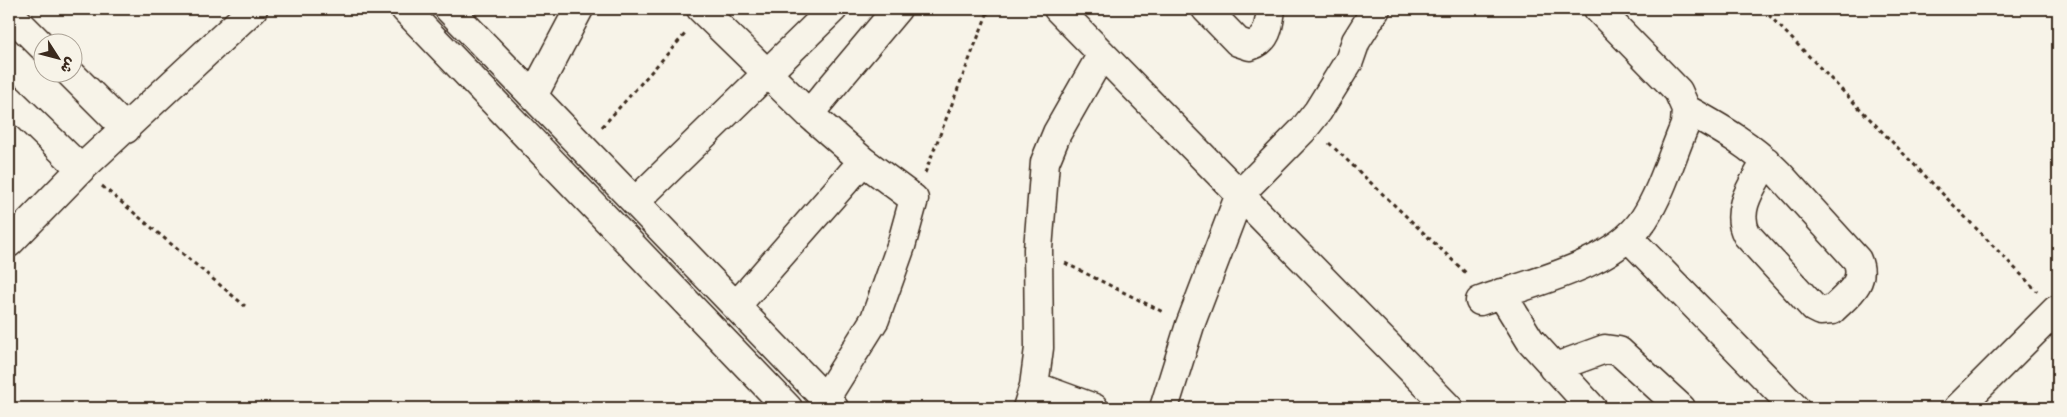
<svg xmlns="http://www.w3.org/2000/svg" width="2067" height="417" font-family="Delius,'Playpen Sans Arabic',sans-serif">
  <rect width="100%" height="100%" fill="#f7f3e8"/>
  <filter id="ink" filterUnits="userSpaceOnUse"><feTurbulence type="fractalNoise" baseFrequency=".02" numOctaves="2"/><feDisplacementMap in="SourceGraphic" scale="10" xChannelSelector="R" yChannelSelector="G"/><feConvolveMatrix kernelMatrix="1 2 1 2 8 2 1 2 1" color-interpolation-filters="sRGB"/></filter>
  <g filter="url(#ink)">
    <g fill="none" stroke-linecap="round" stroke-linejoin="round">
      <g stroke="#3b2a1e" stroke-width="31">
        <path id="minor" d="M 405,9 L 788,408
          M 449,9 L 834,408
          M 701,9 L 809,114 L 897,9
          M 1058,9 L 1449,408
          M 1206,9 L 1238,42 L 1250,46 C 1268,41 1269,25 1271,9
          M 9,13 L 42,46
          M 69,72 L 126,129
          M 533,96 L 579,9
          M 9,99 L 81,169
          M 1686,109 C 1720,128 1751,145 1778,173 L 1857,260 C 1867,283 1847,295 1832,310 L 1820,311 L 1814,308 L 1747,235 C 1733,209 1754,184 1766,161
          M 635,202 L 833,9
          M 1628,237 L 1795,408
          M 9,243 L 81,169 L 253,9
          M 1501,293 L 1530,340 L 1592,408
          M 1480,301 C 1530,283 1614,265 1644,219 C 1662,191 1672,155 1685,125 L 1686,109 L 1678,91 L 1598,9
          M 736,306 L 863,161 L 809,114
          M 1553,368 L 1605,349 L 1619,351 L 1681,408
          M 1034,386 L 1094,408
          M 825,399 L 875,319 L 901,246 L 914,199 L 863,161
          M 1027,408 L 1034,386 L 1039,348 L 1038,249 L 1045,162 L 1057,133 L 1102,54
          M 1164,408 L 1190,325 L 1240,194 L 1303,130 L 1318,111 L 1349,61 L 1356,41 L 1376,9
          M 1958,408 L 2056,310"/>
      </g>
      <path stroke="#3b2a1e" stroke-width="3" stroke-dasharray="4 4" stroke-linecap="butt" d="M 1763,9 L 2037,291
        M 602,127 L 686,33
        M 1329,143 L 1468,275
        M 925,173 L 989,9
        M 102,186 L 245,306
        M 1065,263 L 1165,313"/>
      <use href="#minor" stroke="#f7f3e8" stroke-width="28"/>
    </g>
  </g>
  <rect width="2067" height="417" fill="none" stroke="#f7f3e8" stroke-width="30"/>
  <rect x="15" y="15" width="2037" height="387" fill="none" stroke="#3b2a1e" stroke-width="2" filter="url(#ink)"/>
  <g transform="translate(58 58) rotate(126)"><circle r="24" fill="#f7f3e8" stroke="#aca397"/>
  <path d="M0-4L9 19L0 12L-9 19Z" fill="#3b2a1e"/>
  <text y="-8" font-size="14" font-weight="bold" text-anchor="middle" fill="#3b2a1e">ش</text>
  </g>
</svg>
